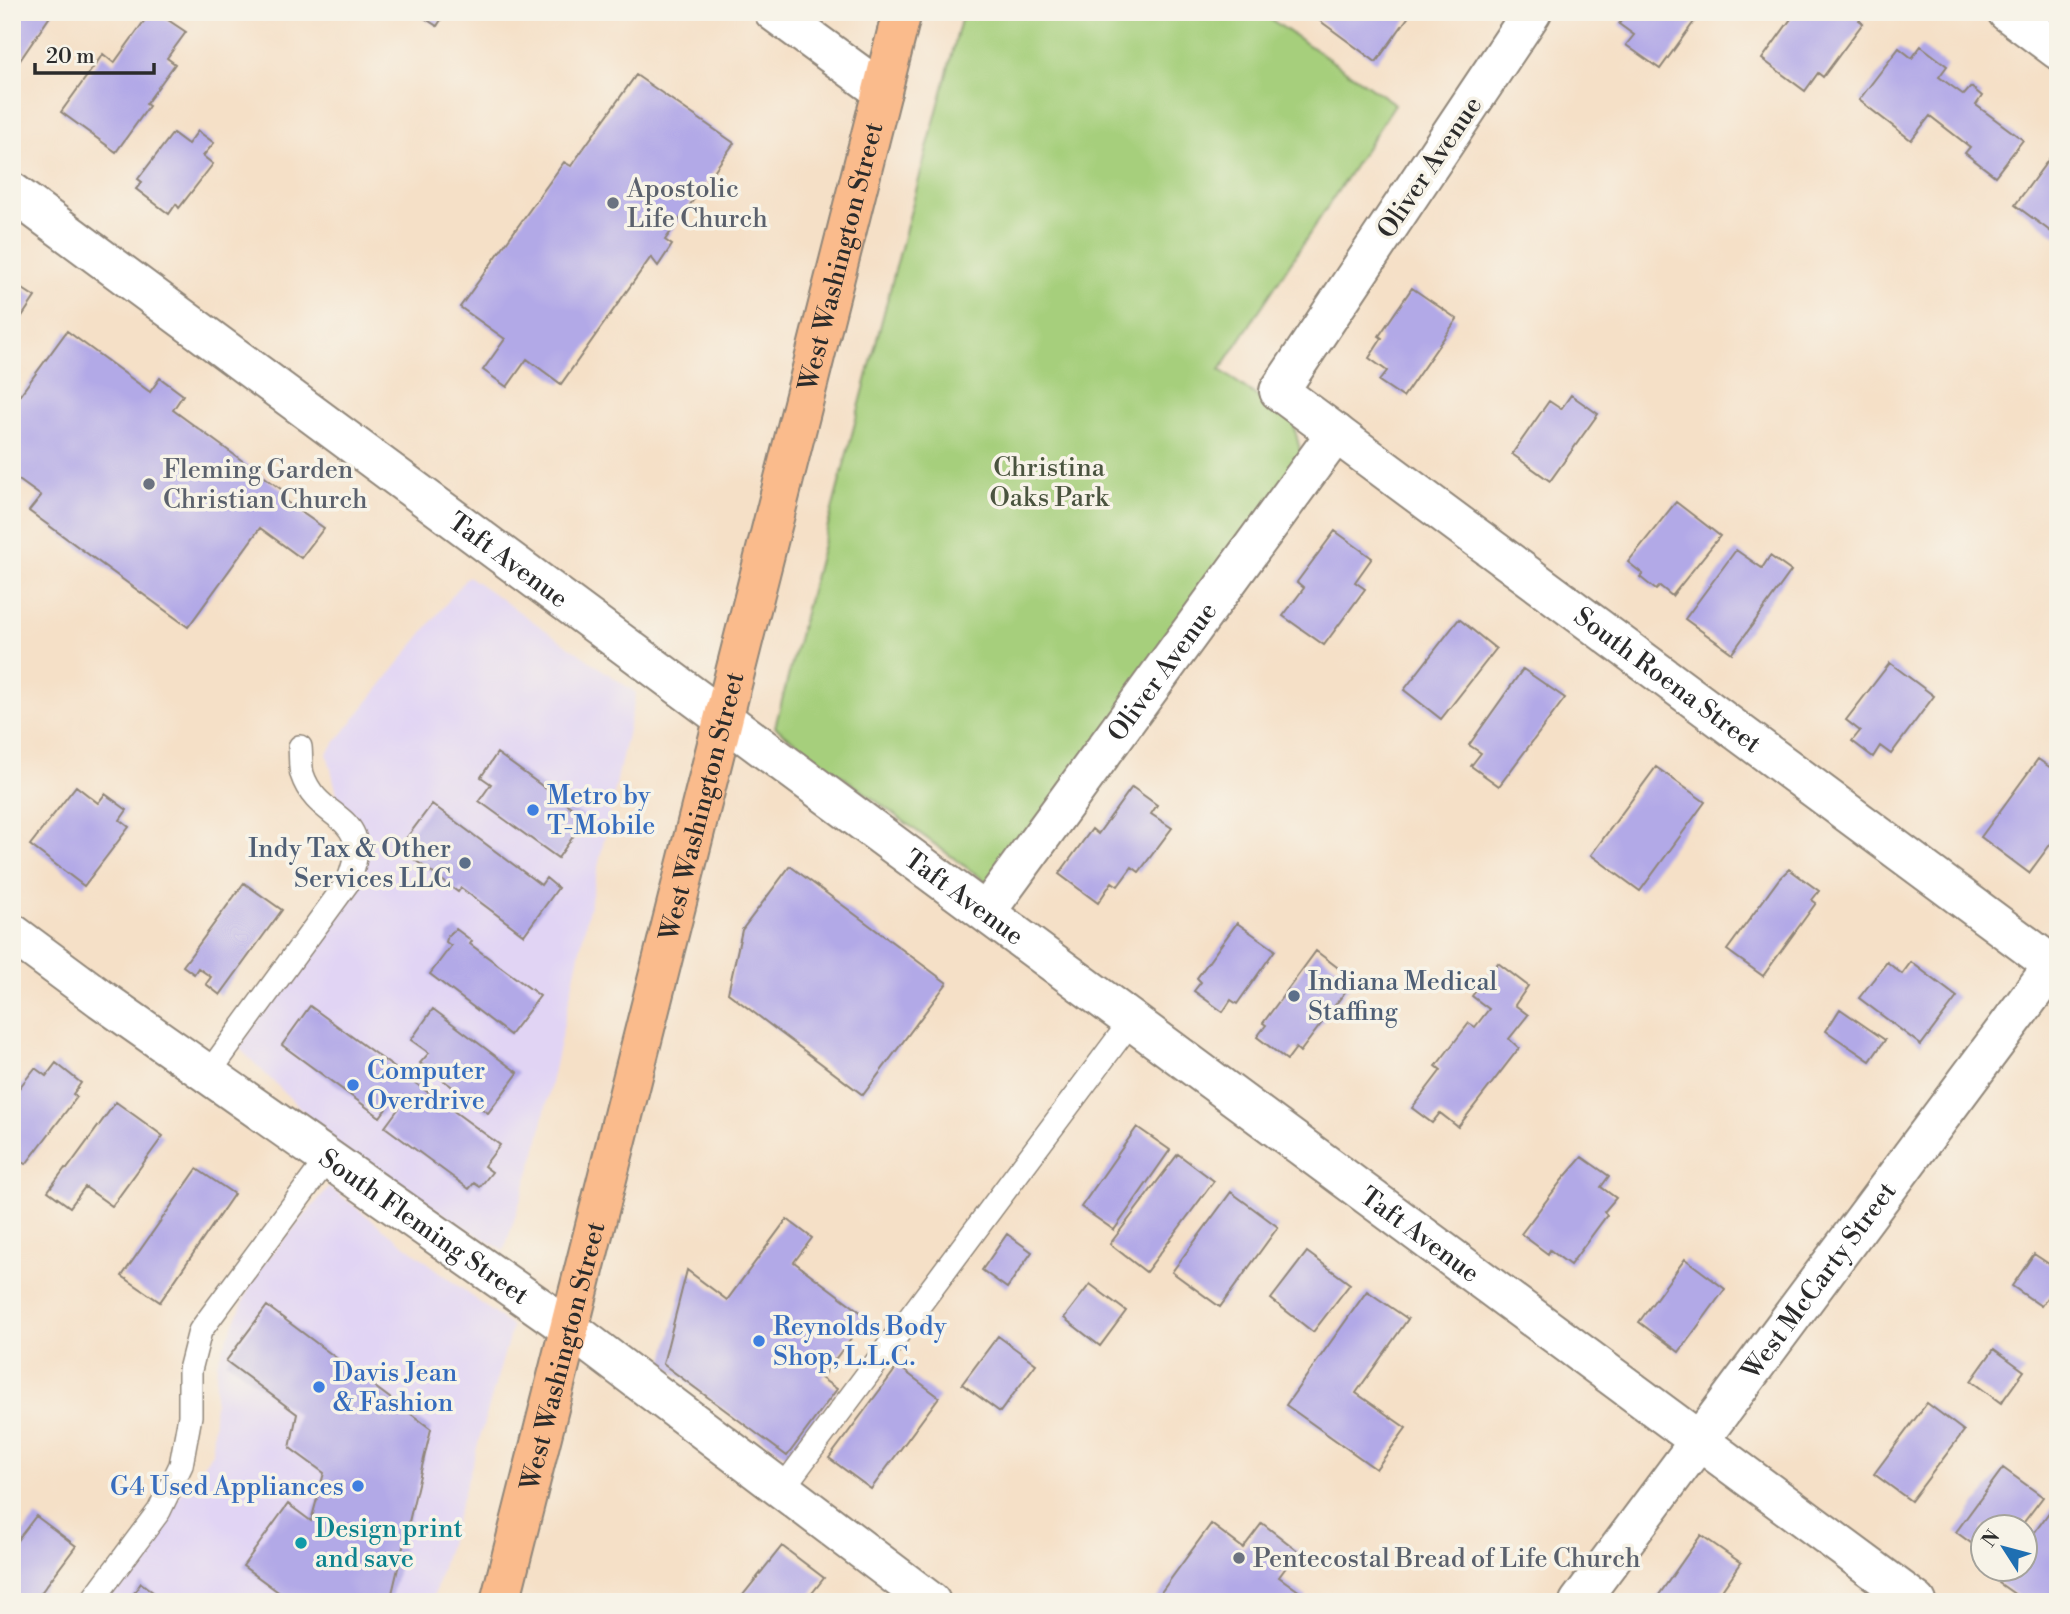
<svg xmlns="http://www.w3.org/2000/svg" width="2070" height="1614" font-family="'Libre Bodoni',serif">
  <rect width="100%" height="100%" fill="#f7f3e8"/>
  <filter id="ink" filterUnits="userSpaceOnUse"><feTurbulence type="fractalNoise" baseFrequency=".0143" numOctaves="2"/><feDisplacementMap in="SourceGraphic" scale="14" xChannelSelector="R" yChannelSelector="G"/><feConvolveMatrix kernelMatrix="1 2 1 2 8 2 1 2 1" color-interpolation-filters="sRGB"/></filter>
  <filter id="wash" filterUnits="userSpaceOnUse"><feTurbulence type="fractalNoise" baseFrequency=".00686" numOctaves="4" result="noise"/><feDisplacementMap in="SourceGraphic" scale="28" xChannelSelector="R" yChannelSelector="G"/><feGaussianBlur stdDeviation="1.57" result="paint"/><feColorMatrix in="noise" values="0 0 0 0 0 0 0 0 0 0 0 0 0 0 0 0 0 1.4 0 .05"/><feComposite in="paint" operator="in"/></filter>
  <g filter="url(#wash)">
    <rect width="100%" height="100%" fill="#f5e0c7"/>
    <path fill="#e1d4f4" d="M 468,576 L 636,693 L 536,1152 L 504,1251 L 346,1153 L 239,1048 L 367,858 L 340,806 L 327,753 Z
      M 329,1187 L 512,1327 L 432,1602 L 100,1602 L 212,1453 L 217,1362 L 256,1273 Z"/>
    <path fill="#a6cf7b" stroke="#687d53" stroke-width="2" d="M 963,12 L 1260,12 L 1395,104 L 1220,370 L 1293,422 L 1306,474 L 1000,892 L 775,727 Z"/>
    <g id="blocks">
      <path fill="#b2a9e7" d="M 12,12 L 53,12 L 12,72 Z
        M 156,12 L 186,32 L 167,58 L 175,64 L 146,104 L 149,106 L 116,152 L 61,112 L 103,54 L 114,63 L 150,13 L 154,15 Z
        M 415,12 L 446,12 L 437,26 Z
        M 1308,12 L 1412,12 L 1376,62 Z
        M 1627,12 L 1701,12 L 1660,69 L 1626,45 L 1634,35 L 1619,24 Z
        M 1796,12 L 1865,12 L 1859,20 L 1863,23 L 1823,77 L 1818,73 L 1805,91 L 1762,59 Z
        M 1921,46 L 1947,66 L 1939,77 L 1964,95 L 1971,87 L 1982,96 L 1976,105 L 2023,140 L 1995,176 L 1965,153 L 1970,147 L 1930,116 L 1911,140 L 1859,100 L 1899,48 L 1912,58 Z
        M 636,75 L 734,143 L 665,240 L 672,245 L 658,266 L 651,257 L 561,384 L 527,359 L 507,387 L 483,370 L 505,339 L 460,307 L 564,162 L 571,166 Z
        M 198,131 L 214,143 L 203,156 L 213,164 L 179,208 L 176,204 L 169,214 L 136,189 L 142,182 L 138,179 L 173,133 L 188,144 Z
        M 2049,159 L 2058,166 L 2058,237 L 2015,205 Z
        M 12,282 L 35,297 L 12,331 Z
        M 1412,288 L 1457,319 L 1403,397 L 1379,381 L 1387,371 L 1369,358 L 1382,338 L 1379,336 Z
        M 67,331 L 150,392 L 160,378 L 183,395 L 173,410 L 285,492 L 281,498 L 324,528 L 301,558 L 260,528 L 188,627 L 29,511 L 41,496 L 12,475 L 12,406 Z
        M 1571,395 L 1598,414 L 1550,481 L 1512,454 L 1549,401 L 1561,409 Z
        M 1676,502 L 1720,536 L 1672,596 L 1660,586 L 1656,590 L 1640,577 L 1643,574 L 1628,562 Z
        M 1335,531 L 1372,558 L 1355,582 L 1365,589 L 1324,645 L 1283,616 L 1304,588 L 1297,582 Z
        M 1736,550 L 1762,568 L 1770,556 L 1791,571 L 1732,653 L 1685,619 Z
        M 1459,619 L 1496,649 L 1441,719 L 1404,690 Z
        M 1890,663 L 1934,696 L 1891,754 L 1880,746 L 1873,757 L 1852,741 L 1860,731 L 1846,720 Z
        M 1523,669 L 1565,698 L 1499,786 L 1471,766 L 1481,753 L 1469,745 Z
        M 497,753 L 586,818 L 558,858 L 479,801 L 491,784 L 481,777 Z
        M 2038,759 L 2058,773 L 2058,834 L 2029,873 L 1981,837 Z
        M 1656,767 L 1705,802 L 1640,891 L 1591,855 Z
        M 76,786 L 98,803 L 105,794 L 127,810 L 120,820 L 129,827 L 84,886 L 30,845 Z
        M 1132,787 L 1157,805 L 1151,814 L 1172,828 L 1139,872 L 1132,867 L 1118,886 L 1112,882 L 1098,903 L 1059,874 L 1092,829 L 1098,834 Z
        M 432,804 L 541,885 L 546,878 L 558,888 L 524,935 L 461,888 L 458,892 L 399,848 Z
        M 790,866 L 947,983 L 863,1095 L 728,993 L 742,930 Z
        M 1789,869 L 1819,891 L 1812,900 L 1816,903 L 1763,976 L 1727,950 L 1779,879 Z
        M 244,883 L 282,910 L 220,995 L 206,984 L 211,977 L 198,968 L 194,974 L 183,966 Z
        M 1237,923 L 1275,950 L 1237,1004 L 1231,1000 L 1223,1012 L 1194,991 L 1201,982 L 1197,978 Z
        M 456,929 L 472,941 L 470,944 L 540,996 L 510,1035 L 430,974 L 451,946 L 446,942 L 448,935 Z
        M 1316,951 L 1354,980 L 1300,1052 L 1296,1048 L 1287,1060 L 1257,1037 L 1266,1025 L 1263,1023 Z
        M 1887,962 L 1902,974 L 1911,962 L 1957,997 L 1921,1045 L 1859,998 Z
        M 1498,963 L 1528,986 L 1515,1005 L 1528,1015 L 1509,1039 L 1519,1048 L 1458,1127 L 1440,1113 L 1432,1123 L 1412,1108 L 1441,1070 L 1436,1066 L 1469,1023 L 1475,1027 L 1489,1009 L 1472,996 Z
        M 310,1006 L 500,1145 L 484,1166 L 492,1172 L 480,1187 L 474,1183 L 469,1189 L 385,1127 L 399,1108 L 391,1102 L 380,1117 L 282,1045 Z
        M 433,1009 L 518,1073 L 488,1113 L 420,1063 L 429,1053 L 411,1040 Z
        M 1840,1009 L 1885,1040 L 1870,1061 L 1826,1031 Z
        M 56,1063 L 81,1083 L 73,1094 L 77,1097 L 26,1164 L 22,1162 L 12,1176 L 12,1097 L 35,1068 L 46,1076 Z
        M 116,1102 L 163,1136 L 112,1206 L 85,1187 L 70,1207 L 48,1191 L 65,1168 L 67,1169 Z
        M 1137,1127 L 1170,1150 L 1114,1230 L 1081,1207 Z
        M 1178,1154 L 1214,1181 L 1146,1272 L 1110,1244 Z
        M 1582,1157 L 1609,1176 L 1601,1187 L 1616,1198 L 1604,1212 L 1607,1215 L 1570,1265 L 1550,1250 L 1548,1254 L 1521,1234 L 1562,1180 Z
        M 197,1169 L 234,1194 L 160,1302 L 122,1276 Z
        M 1231,1192 L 1278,1227 L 1220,1307 L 1172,1272 Z
        M 787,1219 L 812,1238 L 794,1262 L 867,1317 L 821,1378 L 837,1389 L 787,1456 L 663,1364 L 687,1270 L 727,1300 Z
        M 1007,1234 L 1032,1252 L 1007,1288 L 982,1270 Z
        M 1307,1252 L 1350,1284 L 1313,1332 L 1271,1299 Z
        M 2034,1254 L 2058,1270 L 2058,1282 L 2041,1306 L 2012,1286 Z
        M 1685,1259 L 1725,1289 L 1679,1352 L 1639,1322 Z
        M 1090,1284 L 1126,1311 L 1100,1346 L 1064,1318 Z
        M 1367,1291 L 1408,1319 L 1356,1393 L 1406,1428 L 1376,1469 L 1286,1405 Z
        M 267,1306 L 431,1429 L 390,1602 L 284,1602 L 285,1597 L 243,1566 L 288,1504 L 311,1521 L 324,1473 L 290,1448 L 297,1414 L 226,1361 Z
        M 998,1336 L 1036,1364 L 1000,1412 L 962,1384 Z
        M 1994,1349 L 2024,1371 L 2001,1403 L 1971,1381 Z
        M 898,1366 L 939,1397 L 871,1489 L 829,1458 Z
        M 1927,1403 L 1964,1431 L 1911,1501 L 1874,1474 Z
        M 2003,1468 L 2043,1497 L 2021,1526 L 1982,1526 L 1982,1551 L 1956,1532 Z
        M 2058,1500 L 2058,1591 L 2050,1602 L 2026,1602 L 1999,1583 L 2009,1568 L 2024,1568 L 2024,1547 Z
        M 36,1516 L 76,1546 L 34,1602 L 12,1602 L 12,1547 Z
        M 1262,1523 L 1298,1551 L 1279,1577 L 1307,1597 L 1304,1602 L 1154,1602 L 1211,1524 L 1243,1548 Z
        M 1701,1535 L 1741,1563 L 1714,1602 L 1654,1602 Z
        M 782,1546 L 824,1578 L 805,1602 L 741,1602 L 739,1600 Z
        M 141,1583 L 166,1602 L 128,1602 Z"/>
    </g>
  </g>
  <g filter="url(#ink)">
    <use href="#blocks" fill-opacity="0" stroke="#908679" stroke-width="2"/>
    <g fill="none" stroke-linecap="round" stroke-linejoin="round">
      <g stroke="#908679" stroke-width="26">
        <path id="lane" d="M 208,1074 L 348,882 C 377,810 319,826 302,774 C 300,766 301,755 300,747
          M 782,1489 L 1132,1020
          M 91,1602 L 159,1511 L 181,1465 L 190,1416 L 190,1370 L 200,1331 L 328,1158"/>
      </g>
      <g stroke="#908679" stroke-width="42">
        <g id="street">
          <path d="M 774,12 L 882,91"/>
          <path id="s1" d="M 1532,12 L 1279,391 L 2058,969"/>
          <path d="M 2007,12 L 2058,50"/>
          <path id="s2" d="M 12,192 L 1917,1602"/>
          <path id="s3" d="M 986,912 L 1336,433"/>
          <path id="s4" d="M 12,933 L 101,999 L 569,1328 L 931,1602"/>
          <path id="s5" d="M 1579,1602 L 2058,959"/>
        </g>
      </g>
      <g stroke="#908679" stroke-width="42">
        <g id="primary">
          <path id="s6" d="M 500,1602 L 902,12"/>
        </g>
      </g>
      <use href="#lane" stroke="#fff" stroke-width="23"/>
      <use href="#street" stroke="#fff" stroke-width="38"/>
      <use href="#primary" stroke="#fabb8c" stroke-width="38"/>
    </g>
  </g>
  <g fill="#6b7280" stroke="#f7f3e8" stroke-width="2.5">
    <circle cx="613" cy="203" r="7"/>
    <circle cx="149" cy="484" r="7"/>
    <circle cx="1239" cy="1558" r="7"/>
  </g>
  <g fill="#3f7fe0" stroke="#f7f3e8" stroke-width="2.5">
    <circle cx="533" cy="810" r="7"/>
    <circle cx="353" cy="1085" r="7"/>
    <circle cx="759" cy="1341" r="7"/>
    <circle cx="319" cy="1387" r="7"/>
    <circle cx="358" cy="1486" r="7"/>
  </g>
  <g fill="#5c6f8a" stroke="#f7f3e8" stroke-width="2.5">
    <circle cx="465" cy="863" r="7"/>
    <circle cx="1294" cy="996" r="7"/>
  </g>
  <circle fill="#0f9aa8" stroke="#f7f3e8" stroke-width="2.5" cx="301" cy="1543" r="7"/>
  <g text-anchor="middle" stroke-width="7" stroke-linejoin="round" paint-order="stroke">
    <g font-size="26" fill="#2b2b2b" stroke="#f7f3e8">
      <text transform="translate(1429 167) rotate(-56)" y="9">Oliver Avenue</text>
      <text dy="9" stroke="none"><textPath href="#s6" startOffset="1388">West Washington Street</textPath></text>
      <text dy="9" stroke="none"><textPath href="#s2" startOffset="618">Taft Avenue</textPath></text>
      <text dy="9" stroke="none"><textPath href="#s3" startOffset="298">Oliver Avenue</textPath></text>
      <text dy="9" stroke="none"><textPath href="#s1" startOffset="940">South Roena Street</textPath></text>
      <text dy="9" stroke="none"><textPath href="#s6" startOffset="821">West Washington Street</textPath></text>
      <text dy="9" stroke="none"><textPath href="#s2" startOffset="1185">Taft Avenue</textPath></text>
      <text dy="9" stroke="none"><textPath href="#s4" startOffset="506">South Fleming Street</textPath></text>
      <text dy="9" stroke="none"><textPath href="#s2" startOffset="1752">Taft Avenue</textPath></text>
      <text dy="9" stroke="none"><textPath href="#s5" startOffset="401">West McCarty Street</textPath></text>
      <text dy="9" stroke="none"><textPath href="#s6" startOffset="254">West Washington Street</textPath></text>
    </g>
    <g font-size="26" fill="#5b616d" stroke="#f7f3e8" text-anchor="start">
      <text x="627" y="197">Apostolic<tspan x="627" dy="30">Life Church</tspan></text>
      <text x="163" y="478">Fleming Garden<tspan x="163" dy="30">Christian Church</tspan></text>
      <text x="1253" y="1567">Pentecostal Bread of Life Church</text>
    </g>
    <g font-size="26" fill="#4a543f" stroke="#f7f3e8">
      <text x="1049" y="476">Christina<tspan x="1049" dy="30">Oaks Park</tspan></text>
    </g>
    <g font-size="26" fill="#366cbe" stroke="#f7f3e8" text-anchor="start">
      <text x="547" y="804">Metro by<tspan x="547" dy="30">T-Mobile</tspan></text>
      <text x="367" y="1079">Computer<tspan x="367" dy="30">Overdrive</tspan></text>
      <text x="773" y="1335">Reynolds Body<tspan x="773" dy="30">Shop, L.L.C.</tspan></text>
      <text x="333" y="1381">Davis Jean<tspan x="333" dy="30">&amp; Fashion</tspan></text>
      <text x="344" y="1495" text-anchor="end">G4 Used Appliances</text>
    </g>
    <g font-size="26" fill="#4e5e75" stroke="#f7f3e8" text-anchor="end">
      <text x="451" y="857">Indy Tax &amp; Other<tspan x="451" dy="30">Services LLC</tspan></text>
      <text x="1308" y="990" text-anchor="start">Indiana Medical<tspan x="1308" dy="30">Staffing</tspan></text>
    </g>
    <g font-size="26" fill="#0d838f" stroke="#f7f3e8" text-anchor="start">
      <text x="315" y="1537">Design print<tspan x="315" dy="30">and save</tspan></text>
    </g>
  </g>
  <rect width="2070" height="1614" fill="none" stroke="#f7f3e8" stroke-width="42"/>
  <g transform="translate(2004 1548) rotate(306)"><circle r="33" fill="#f7f3e8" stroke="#a5a39c" stroke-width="2"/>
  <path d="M0-5L12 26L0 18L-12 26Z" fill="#1f6fb2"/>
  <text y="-10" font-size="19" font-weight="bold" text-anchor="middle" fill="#2b2b2b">N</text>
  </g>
  <path d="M35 63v10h119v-10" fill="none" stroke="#2b2b2b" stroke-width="3.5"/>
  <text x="46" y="63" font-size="21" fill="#2b2b2b" stroke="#f7f3e8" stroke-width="5" paint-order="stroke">20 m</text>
</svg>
